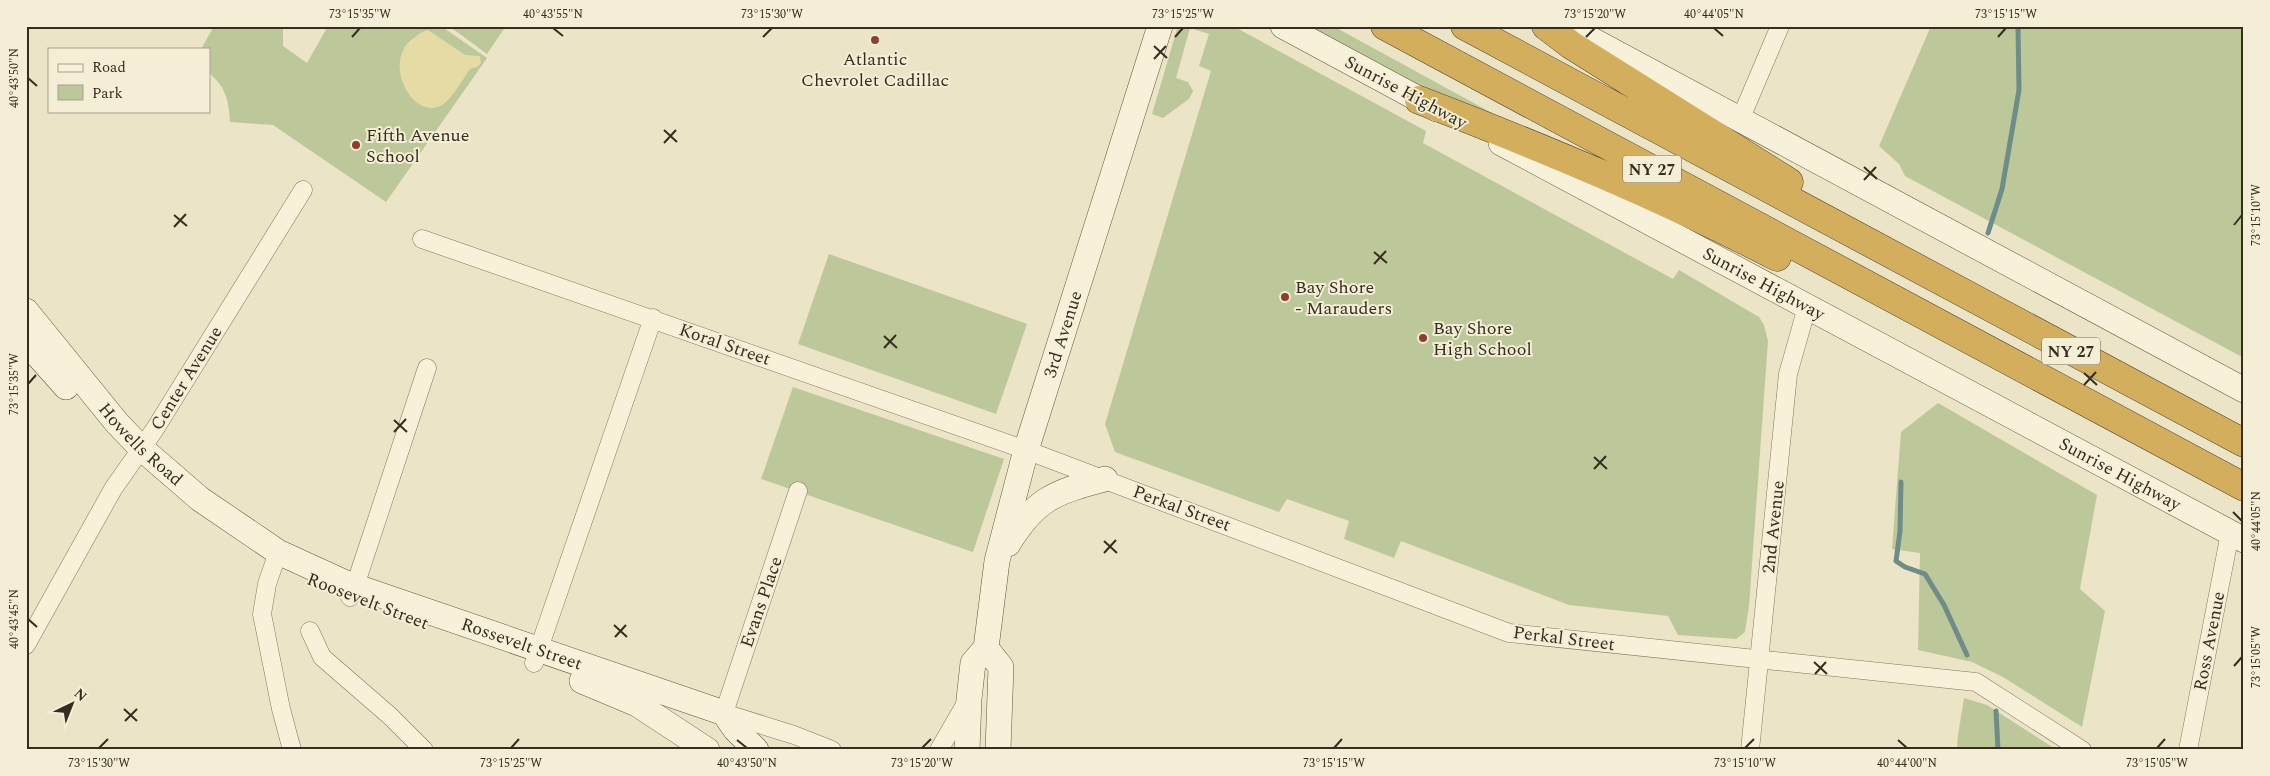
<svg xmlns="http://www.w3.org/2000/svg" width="2270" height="776" font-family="Spectral,serif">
  <rect width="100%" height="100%" fill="#ebe4c6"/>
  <path fill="#bdc89a" d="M 214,26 L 283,26 L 283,46 L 307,63 L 328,26 L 441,26 L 487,58 L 386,202 L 273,125 L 230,122 C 229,101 226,87 209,73 L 209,49 L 201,49 Z
    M 449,26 L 506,26 L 487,54 Z
    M 1178,26 L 1233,26 L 1426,131 L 1423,143 L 1673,279 L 1679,270 L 1759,317 L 1764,325 L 1768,341 L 1749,606 L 1745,632 L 1736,639 L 1678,635 L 1668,616 L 1569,605 L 1401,541 L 1394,558 L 1344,539 L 1349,521 L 1287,499 L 1279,512 L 1115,452 L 1105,424 L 1211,71 L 1199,66 L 1209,34 L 1190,28 L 1176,78 L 1188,82 L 1193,91 L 1189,99 L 1163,118 L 1152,114 Z
    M 1309,26 L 1333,26 L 1492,113 L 1488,118 L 1425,90 Z
    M 1931,26 L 2244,26 L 2244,358 L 1905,176 L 1899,164 L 1879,146 Z
    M 829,254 L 1027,324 L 996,414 L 798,344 Z
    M 793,387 L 1004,459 L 973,552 L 761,479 Z
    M 1938,403 L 2097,495 L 2080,589 L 2105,611 L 2082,727 L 2003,677 L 1972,662 L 1918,650 L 1920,553 L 1892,549 L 1901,432 Z
    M 1964,698 L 1987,705 L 2057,750 L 1957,750 L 1958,735 Z"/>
  <path fill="#e4dba5" d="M 428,30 L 465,55 L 480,56 L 481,63 L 477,67 L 470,69 C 464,78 451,100 442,105 C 412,122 380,59 415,37 C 419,34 423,31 428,30 Z"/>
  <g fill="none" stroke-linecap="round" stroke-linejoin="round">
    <path stroke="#6e8c88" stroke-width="5" d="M 1988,233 L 2002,189 L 2019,90 L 2018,26
      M 1901,482 L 1900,531 L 1896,561 L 1905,567 L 1925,574 L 1944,605 L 1967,655
      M 1996,711 L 1998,750"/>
    <g stroke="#84775d" stroke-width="19">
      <path id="street" d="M 1740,120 L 1780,26
        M 422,239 L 1026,450 L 1509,633 L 1976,682 L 2082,750
        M 798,491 L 724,713 L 794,735 L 832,750
        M 278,552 L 267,584 L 262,614 L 281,709 L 292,750
        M 350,597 L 355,586 L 427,368
        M 310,631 L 322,657 L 390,716 L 424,750
        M 26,645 L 113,489 L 155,429 L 303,190
        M 534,663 L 653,318
        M 939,750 L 966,703
        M 1750,750 L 1788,374 L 1807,307
        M 2188,750 L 2230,533"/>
    </g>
    <g stroke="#665840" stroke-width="26">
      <g id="secondary">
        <path d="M 1283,26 L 1437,109"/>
        <path d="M 1566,26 L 2244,390"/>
        <path id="s1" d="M 1501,143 L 2244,540"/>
        <path id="s2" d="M 26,311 L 117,423 L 141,448 L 200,499 L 278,552 L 348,584 L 724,713 L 735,729 L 756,750"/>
        <path d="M 26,342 L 66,387"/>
        <path d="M 1008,544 C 1035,499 1055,492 1105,479"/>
        <path d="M 986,648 L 1001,667 L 998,750"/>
        <path d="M 582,681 L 637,704 L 707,750"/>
        <path id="s3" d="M 967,750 L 969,699 L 973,663 L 986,648 L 997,561 L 1026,450 L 1160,26"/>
      </g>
    </g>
    <g stroke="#534531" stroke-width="29">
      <path id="highway" d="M 1385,26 L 2244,487
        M 1465,26 L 2244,443
        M 1546,26 L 1571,45 L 1789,182
        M 1419,100 C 1541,147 1662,197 1777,257"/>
    </g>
    <use href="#street" stroke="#f6f1d8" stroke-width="18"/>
    <use href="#secondary" stroke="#f6f1d8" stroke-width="25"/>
    <use href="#highway" stroke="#d3ae5d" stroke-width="28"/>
  </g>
  <path fill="none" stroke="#362d1f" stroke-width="2" d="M 553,28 L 563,36M 1714,28 L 1723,36M 352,37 L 360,28M 763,37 L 772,28M 1175,37 L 1183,28M 1586,37 L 1595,28M 1998,37 L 2006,28M 1154,46 L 1167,58M 1154,59 L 1166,46M 28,78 L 37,86M 664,130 L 677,142M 664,143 L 676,130M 1864,167 L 1877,179M 1864,180 L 1876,167M 174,215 L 187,226M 2234,225 L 2242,215M 174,227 L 186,214M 1374,252 L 1387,263M 1374,264 L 1386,251M 884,336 L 897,348M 884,348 L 896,335M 2084,373 L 2097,385M 28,384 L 36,375M 2084,385 L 2096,372M 394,420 L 407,432M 394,432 L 406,419M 1594,457 L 1607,469M 1594,469 L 1606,456M 2233,512 L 2242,521M 1104,541 L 1117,553M 1104,553 L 1116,540M 28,619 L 37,627M 614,625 L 627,637M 615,637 L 626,625M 1814,662 L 1827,674M 2234,666 L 2242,657M 1815,674 L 1826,662M 124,709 L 137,721M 125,721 L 137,709M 737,740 L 747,748M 1898,740 L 1907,748M 99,748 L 108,739M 511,748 L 519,739M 922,748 L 931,739M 1334,748 L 1342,739M 1745,748 L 1754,739M 2157,748 L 2165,739"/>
  <g fill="#8f3c31" stroke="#f3eed5" stroke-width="2">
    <circle cx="875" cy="40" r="5"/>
    <circle cx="356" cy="145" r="5"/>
    <circle cx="1285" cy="297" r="5"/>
    <circle cx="1423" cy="338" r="5"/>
  </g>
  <g text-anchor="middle" stroke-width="4" stroke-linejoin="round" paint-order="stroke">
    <g fill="#f3eed5" stroke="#6f6756" stroke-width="1">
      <rect x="1623" y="155.5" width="58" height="27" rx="4"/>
      <rect x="2042" y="337.5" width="58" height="27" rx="4"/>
    </g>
    <g font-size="16" font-weight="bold" fill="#362d1f">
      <text x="1652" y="175">NY 27</text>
      <text x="2071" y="357">NY 27</text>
    </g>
    <g font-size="18" fill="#362d1f" stroke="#f3eed5" text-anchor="start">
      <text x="875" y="65" text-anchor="middle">Atlantic<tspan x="875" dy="21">Chevrolet Cadillac</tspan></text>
      <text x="366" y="141">Fifth Avenue<tspan x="366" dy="21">School</tspan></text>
      <text x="1295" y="293">Bay Shore<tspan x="1295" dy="21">- Marauders</tspan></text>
      <text x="1433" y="334">Bay Shore<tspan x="1433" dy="21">High School</tspan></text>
    </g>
    <g font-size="18" fill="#362d1f" stroke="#f3eed5">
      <text transform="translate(1406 92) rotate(28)" y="6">Sunrise Highway</text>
      <text dy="6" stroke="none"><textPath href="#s1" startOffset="298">Sunrise Highway</textPath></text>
      <text dy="6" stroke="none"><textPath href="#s3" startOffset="431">3rd Avenue</textPath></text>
      <text transform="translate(725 344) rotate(19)" y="6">Koral Street</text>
      <text transform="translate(186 378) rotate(-58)" y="6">Center Avenue</text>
      <text dy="6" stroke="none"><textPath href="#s2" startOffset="176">Howells Road</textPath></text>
      <text dy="6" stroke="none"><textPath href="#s1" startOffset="702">Sunrise Highway</textPath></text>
      <text transform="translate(1182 508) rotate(20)" y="6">Perkal Street</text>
      <text transform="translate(1773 527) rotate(-84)" y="6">2nd Avenue</text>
      <text transform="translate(368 601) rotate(21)" y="6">Roosevelt Street</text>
      <text transform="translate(761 602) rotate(-71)" y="6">Evans Place</text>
      <text transform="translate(1564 638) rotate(7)" y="6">Perkal Street</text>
      <text transform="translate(2209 641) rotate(-79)" y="6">Ross Avenue</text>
      <text dy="6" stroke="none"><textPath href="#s2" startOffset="612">Rossevelt Street</textPath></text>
    </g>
  </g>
  <rect width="2270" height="776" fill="none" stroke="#f3eed5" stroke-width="55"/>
  <rect x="48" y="48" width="162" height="65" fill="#f3eed5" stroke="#a7a18c"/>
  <rect x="58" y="64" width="25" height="8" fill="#f6f1d8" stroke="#a7a18c"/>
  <text x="92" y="72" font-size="15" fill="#362d1f">Road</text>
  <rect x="58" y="85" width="25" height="15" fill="#bdc89a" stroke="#a7a18c"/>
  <text x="92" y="98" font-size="15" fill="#362d1f">Park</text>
  <g transform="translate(72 704) rotate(43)" stroke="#f3eed5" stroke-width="4" paint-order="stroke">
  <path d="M0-4L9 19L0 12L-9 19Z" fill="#362d1f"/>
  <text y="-8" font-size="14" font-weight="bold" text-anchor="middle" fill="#362d1f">N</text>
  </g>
  <rect x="28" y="28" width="2214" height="720" fill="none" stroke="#362d1f" stroke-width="2"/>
  <g font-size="12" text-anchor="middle" fill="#362d1f">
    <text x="360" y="18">73°15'35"W</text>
    <text x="553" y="18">40°43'55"N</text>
    <text x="772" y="18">73°15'30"W</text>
    <text x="1183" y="18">73°15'25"W</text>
    <text x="1595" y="18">73°15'20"W</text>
    <text x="1714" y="18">40°44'05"N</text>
    <text x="2006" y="18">73°15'15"W</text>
    <text transform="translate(14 78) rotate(-90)" y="4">40°43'50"N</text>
    <text transform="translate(2256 215) rotate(-90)" y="4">73°15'10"W</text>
    <text transform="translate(14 384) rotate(-90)" y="4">73°15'35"W</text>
    <text transform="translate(2256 521) rotate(-90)" y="4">40°44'05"N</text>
    <text transform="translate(14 619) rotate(-90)" y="4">40°43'45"N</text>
    <text transform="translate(2256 657) rotate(-90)" y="4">73°15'05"W</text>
    <text x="99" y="767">73°15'30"W</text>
    <text x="511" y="767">73°15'25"W</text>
    <text x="747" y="767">40°43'50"N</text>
    <text x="922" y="767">73°15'20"W</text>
    <text x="1334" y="767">73°15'15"W</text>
    <text x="1745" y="767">73°15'10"W</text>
    <text x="1907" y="767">40°44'00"N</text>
    <text x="2157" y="767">73°15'05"W</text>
  </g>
</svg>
